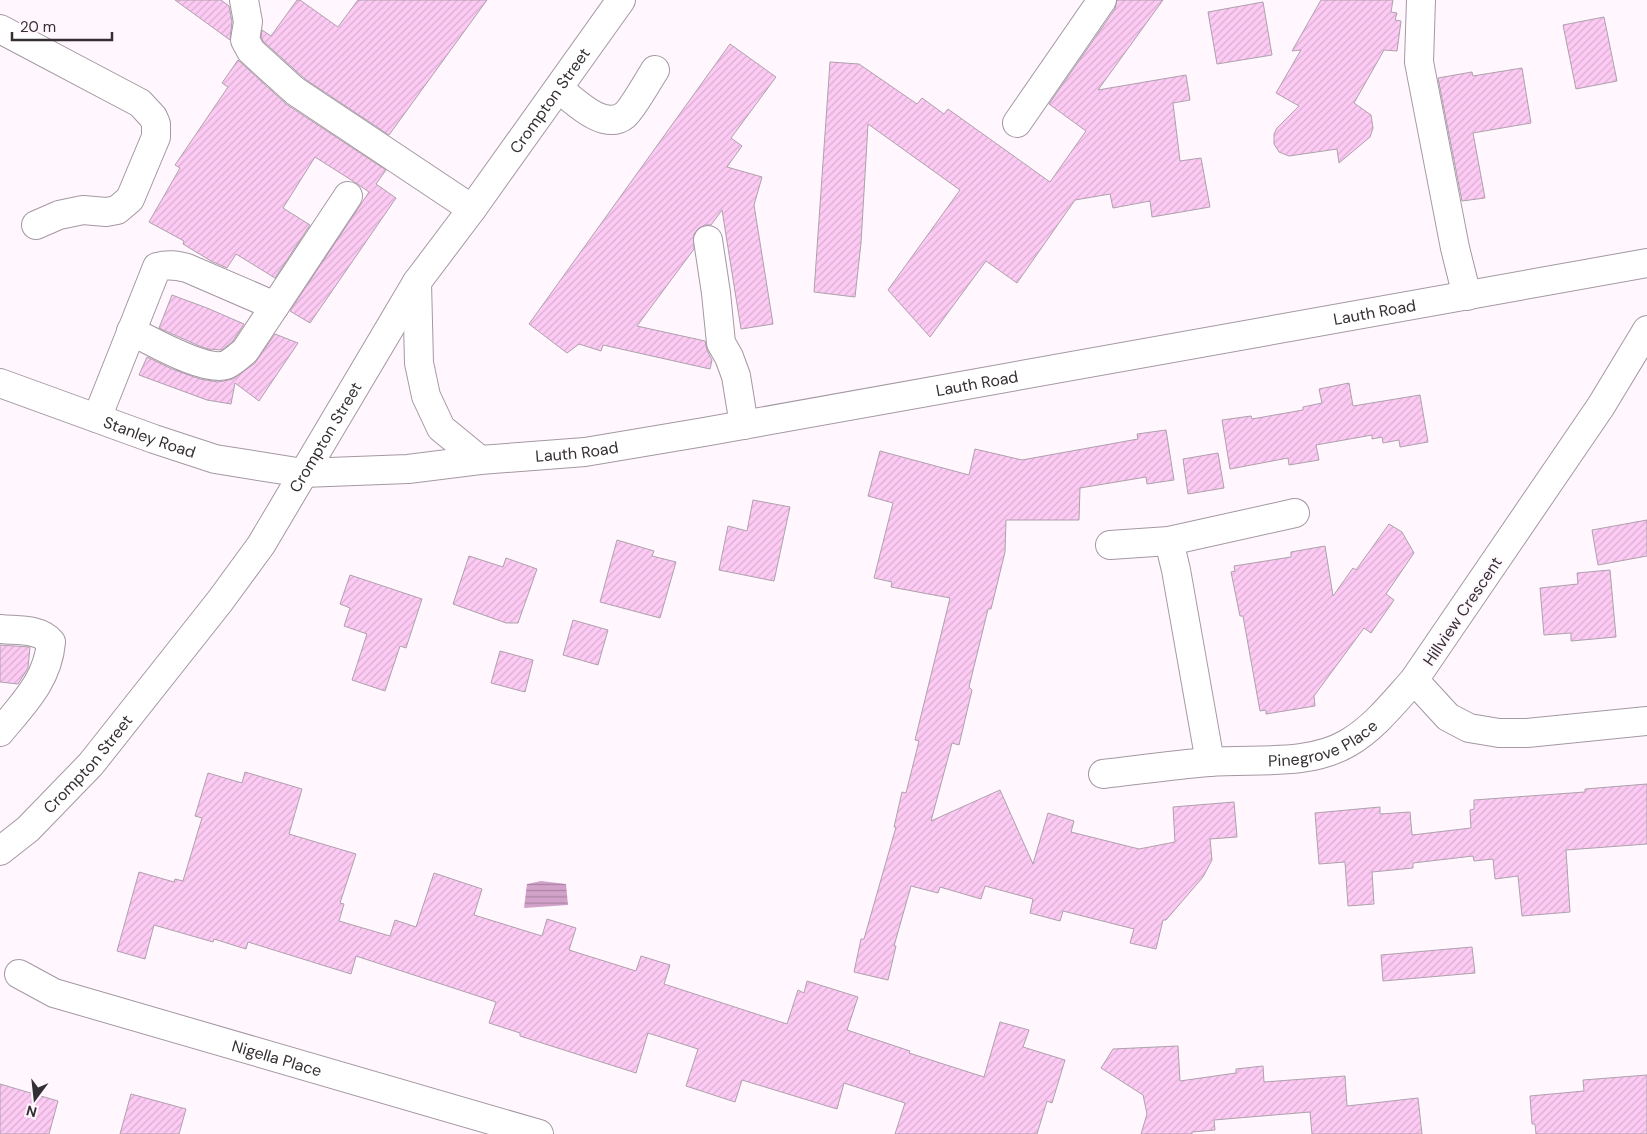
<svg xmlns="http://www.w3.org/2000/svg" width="1647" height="1134" font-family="'DM Sans',sans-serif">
  <defs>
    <pattern id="water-rules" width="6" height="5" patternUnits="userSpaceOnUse" patternTransform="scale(1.25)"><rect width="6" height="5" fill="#d2a2ca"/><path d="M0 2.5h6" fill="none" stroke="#ab84a5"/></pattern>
    <pattern id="building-hatch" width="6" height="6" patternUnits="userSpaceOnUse" patternTransform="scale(1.25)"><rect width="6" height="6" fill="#fdcaf4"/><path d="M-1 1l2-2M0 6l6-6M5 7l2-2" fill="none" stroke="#d9aed2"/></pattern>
  </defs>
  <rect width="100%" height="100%" fill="#fff7fd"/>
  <path fill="url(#water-rules)" d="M 541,881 L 566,884 L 568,905 L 524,908 L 527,884 Z"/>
  <path fill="url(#building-hatch)" stroke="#aea1ac" d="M 175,0 L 221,0 L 229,6 L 232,22 L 230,40 Z
    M 297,0 L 300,0 L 338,27 L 358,0 L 487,0 L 389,135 L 305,79 L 263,41 L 261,37 L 262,30 L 271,36 Z
    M 1117,0 L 1163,0 L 1098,90 L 1186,75 L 1190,100 L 1173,103 L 1180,161 L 1201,158 L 1210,207 L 1152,217 L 1150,201 L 1113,208 L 1110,194 L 1075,200 L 1017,283 L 986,261 L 930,337 L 888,290 L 960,190 L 868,124 L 861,243 L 855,297 L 814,292 L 830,62 L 859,64 L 917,104 L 922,98 L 944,114 L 948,109 L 1050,182 L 1086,131 L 1049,104 L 1115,9 Z
    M 1321,0 L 1393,0 L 1391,12 L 1397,13 L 1395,20 L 1401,21 L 1397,51 L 1384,50 L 1354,103 L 1371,115 L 1373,128 L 1370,137 L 1339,163 L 1337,149 L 1289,156 L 1279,152 L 1274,144 L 1274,134 L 1277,128 L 1299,106 L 1276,93 L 1301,50 L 1292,51 Z
    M 1263,2 L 1272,55 L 1217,64 L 1208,12 Z
    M 1604,17 L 1617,81 L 1576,89 L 1563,25 Z
    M 730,44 L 776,77 L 731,138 L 742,146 L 727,167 L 762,177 L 754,205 L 773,324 L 741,329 L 722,210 L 711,225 L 705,225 L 699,228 L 694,234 L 694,249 L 637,326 L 705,341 L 707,350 L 712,360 L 710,369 L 603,345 L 601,351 L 579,344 L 567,353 L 529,324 Z
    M 238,60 L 286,104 L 386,170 L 376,184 L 396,198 L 310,323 L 290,311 L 369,192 L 356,183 L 315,157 L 283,208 L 310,225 L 275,278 L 236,254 L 227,268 L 211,261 L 183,244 L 184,241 L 149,222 L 180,168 L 175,165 L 228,87 L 222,83 Z
    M 1522,68 L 1531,123 L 1473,133 L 1485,198 L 1462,201 L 1438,78 L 1472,72 L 1473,76 Z
    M 172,295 L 207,308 L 244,324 L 233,341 L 222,350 L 208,349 L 197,345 L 159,328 Z
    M 275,334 L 298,343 L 259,401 L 235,383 L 231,404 L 207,400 L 139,375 L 147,357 L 172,369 L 200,379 L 218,382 L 233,379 L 255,363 Z
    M 1349,383 L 1353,406 L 1420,395 L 1428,442 L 1400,447 L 1399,440 L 1383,443 L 1382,437 L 1372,439 L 1372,435 L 1316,445 L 1319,460 L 1289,465 L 1288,458 L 1230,469 L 1222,420 L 1251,416 L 1252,419 L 1303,410 L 1303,407 L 1322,403 L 1319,389 Z
    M 1166,430 L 1174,480 L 1147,484 L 1146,477 L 1080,488 L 1079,520 L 1006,520 L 1005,552 L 991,609 L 988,609 L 969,687 L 972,690 L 959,745 L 952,743 L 931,821 L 1000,790 L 1033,864 L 1048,813 L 1074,821 L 1071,832 L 1139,849 L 1175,842 L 1173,807 L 1234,802 L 1237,837 L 1210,839 L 1212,860 L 1203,877 L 1166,920 L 1163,920 L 1156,949 L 1130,943 L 1134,929 L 1063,911 L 1060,921 L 1030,913 L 1033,899 L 985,886 L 981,899 L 940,887 L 938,893 L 911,886 L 894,946 L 896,946 L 888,980 L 854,972 L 861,939 L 864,939 L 896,827 L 894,827 L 902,792 L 906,793 L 919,741 L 915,740 L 950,598 L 891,587 L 892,582 L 874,578 L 893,503 L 868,496 L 880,451 L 969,475 L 975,449 L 1022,460 L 1138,439 L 1137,434 Z
    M 1218,453 L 1224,488 L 1188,494 L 1183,459 Z
    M 753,500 L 790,507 L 774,581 L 719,570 L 728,526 L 747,531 Z
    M 1647,520 L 1647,556 L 1598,565 L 1592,530 Z
    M 1389,524 L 1402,532 L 1414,553 L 1386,594 L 1394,600 L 1371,633 L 1364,628 L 1314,696 L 1315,706 L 1266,714 L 1266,710 L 1260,711 L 1243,616 L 1240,616 L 1231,572 L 1235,571 L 1234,566 L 1291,557 L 1291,552 L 1325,546 L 1333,596 L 1353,568 L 1356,570 Z
    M 617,540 L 654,551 L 652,556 L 676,562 L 660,618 L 600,602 Z
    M 469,556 L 503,567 L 506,558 L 537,569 L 518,623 L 506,623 L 453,604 Z
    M 1610,570 L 1616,637 L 1571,641 L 1571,633 L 1544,635 L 1540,588 L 1578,584 L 1577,573 Z
    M 350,575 L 422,599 L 406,648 L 400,646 L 385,691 L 352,680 L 367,634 L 344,626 L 350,608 L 340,604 Z
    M 573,620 L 608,630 L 598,665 L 563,655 Z
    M 0,645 L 30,647 L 28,668 L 18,684 L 0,682 Z
    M 500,651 L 533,660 L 525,692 L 491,683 Z
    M 245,772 L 302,789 L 289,834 L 356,854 L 340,903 L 344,904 L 339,921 L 390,936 L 395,920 L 416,927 L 434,873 L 482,889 L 474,915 L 542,936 L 547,919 L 576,928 L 569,950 L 636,971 L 641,956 L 670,965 L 664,984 L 787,1024 L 798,990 L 804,993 L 807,981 L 858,997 L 847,1030 L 910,1051 L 909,1053 L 984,1077 L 1000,1022 L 1029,1030 L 1023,1047 L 1065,1060 L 1052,1103 L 1047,1101 L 1037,1134 L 895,1134 L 905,1103 L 844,1083 L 837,1109 L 742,1080 L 735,1102 L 686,1086 L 698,1049 L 648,1033 L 636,1073 L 520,1036 L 520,1033 L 489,1023 L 496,1002 L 356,956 L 351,974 L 248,942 L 246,949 L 214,939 L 213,942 L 154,925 L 145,959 L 117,951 L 139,872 L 174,882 L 175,879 L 183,881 L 202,818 L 195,816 L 208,773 L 242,783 Z
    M 1647,784 L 1647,844 L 1566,850 L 1570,912 L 1522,916 L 1518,876 L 1495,879 L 1493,859 L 1474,861 L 1473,856 L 1413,863 L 1413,868 L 1372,872 L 1374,904 L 1348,906 L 1345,862 L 1319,864 L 1315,813 L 1380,807 L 1380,814 L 1410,812 L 1412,835 L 1471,828 L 1470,810 L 1474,809 L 1474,800 L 1585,792 L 1585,789 Z
    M 1472,947 L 1475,973 L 1383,981 L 1381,955 Z
    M 1178,1046 L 1180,1081 L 1236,1073 L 1236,1069 L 1263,1066 L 1264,1082 L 1345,1076 L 1347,1106 L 1418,1098 L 1422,1134 L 1312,1134 L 1310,1112 L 1214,1120 L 1215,1130 L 1192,1132 L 1192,1134 L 1141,1134 L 1147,1114 L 1143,1095 L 1101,1068 L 1113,1049 Z
    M 1647,1075 L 1647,1134 L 1536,1134 L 1535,1124 L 1532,1124 L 1530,1096 L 1584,1091 L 1583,1080 Z
    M 0,1084 L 58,1101 L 49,1134 L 0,1134 Z
    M 131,1094 L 186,1109 L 179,1134 L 120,1134 Z"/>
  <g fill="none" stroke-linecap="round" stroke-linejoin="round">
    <g stroke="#a498a2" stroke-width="30">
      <g id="minor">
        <path d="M 244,0 L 248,22 L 245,40 L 251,51 L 295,91 L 472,209"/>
        <path d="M 1421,0 L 1419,62 L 1455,248 L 1467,296"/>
        <path d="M 0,29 L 140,103 L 153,117 L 156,124 L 156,137 L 130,199 L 117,210 L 106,212 L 83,210 L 59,215 L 36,225"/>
        <path d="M 559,89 C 575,101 604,132 625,115 C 633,108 649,79 655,70"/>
        <path d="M 1017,123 L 1102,0"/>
        <path d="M 708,240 L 716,293 L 721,343 L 729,357 L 736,376 L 744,425"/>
        <path d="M 417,282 L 419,363 L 426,396 L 441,428 L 480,460"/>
        <path d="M 1647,330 L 1601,406 L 1414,680 L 1448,717 L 1469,728 L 1499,733 L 1527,733 L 1647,721"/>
        <path d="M 131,331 C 152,341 204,372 226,365 C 233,362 239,356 245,351 L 348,196"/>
        <path id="s1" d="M 0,383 L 154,439 L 215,459 L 303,473 L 408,469 L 480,460 L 585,452 L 704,432 L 1647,263"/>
        <path d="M 97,418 L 157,267 C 168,264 176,265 187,268 L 275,306"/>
        <path d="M 1169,541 L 1176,570 L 1210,762"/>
        <path d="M 1110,545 L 1169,541 L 1295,513"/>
        <path d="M 0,629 C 17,631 39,628 51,642 C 48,680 23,704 0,732"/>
        <path id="s2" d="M 1103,774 C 1138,770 1173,765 1209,762 C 1254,758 1307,767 1348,743 C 1374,728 1394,702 1414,680"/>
        <path id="s3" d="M 0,851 L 28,829 L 91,764 L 220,601 L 261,545 L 417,282 L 472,209 L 621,0"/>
        <path id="s4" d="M 19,974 L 54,993 L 539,1134"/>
      </g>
    </g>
    <use href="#minor" stroke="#fff" stroke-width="28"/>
  </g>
  <g text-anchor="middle" stroke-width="4" stroke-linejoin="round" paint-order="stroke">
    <g font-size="16" fill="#342f33" stroke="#fff7fd">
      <text dy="6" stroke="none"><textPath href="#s3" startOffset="934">Crompton Street</textPath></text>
      <text dy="6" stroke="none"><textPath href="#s1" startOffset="1402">Lauth Road</textPath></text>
      <text dy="6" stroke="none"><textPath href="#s1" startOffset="998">Lauth Road</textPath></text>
      <text dy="6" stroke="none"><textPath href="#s1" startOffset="159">Stanley Road</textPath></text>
      <text dy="6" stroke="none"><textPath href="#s3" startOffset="529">Crompton Street</textPath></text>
      <text dy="6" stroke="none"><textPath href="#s1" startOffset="592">Lauth Road</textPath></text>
      <text transform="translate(1462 611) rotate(-56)" y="6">Hillview Crescent</text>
      <text dy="6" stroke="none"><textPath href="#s2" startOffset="224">Pinegrove Place</textPath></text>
      <text dy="6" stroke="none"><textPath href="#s3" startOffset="124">Crompton Street</textPath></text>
      <text dy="6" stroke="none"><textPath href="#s4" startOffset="272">Nigella Place</textPath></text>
    </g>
  </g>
  <g transform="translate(35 1099) rotate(195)" stroke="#fff7fd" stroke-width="4" paint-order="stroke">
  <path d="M0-4L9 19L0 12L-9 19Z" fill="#342f33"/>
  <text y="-8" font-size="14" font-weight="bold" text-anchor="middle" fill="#342f33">N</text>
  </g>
  <path d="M12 32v8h100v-8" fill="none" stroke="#342f33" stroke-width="2.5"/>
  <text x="20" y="32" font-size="15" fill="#342f33" stroke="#fff7fd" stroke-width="4" paint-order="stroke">20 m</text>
</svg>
